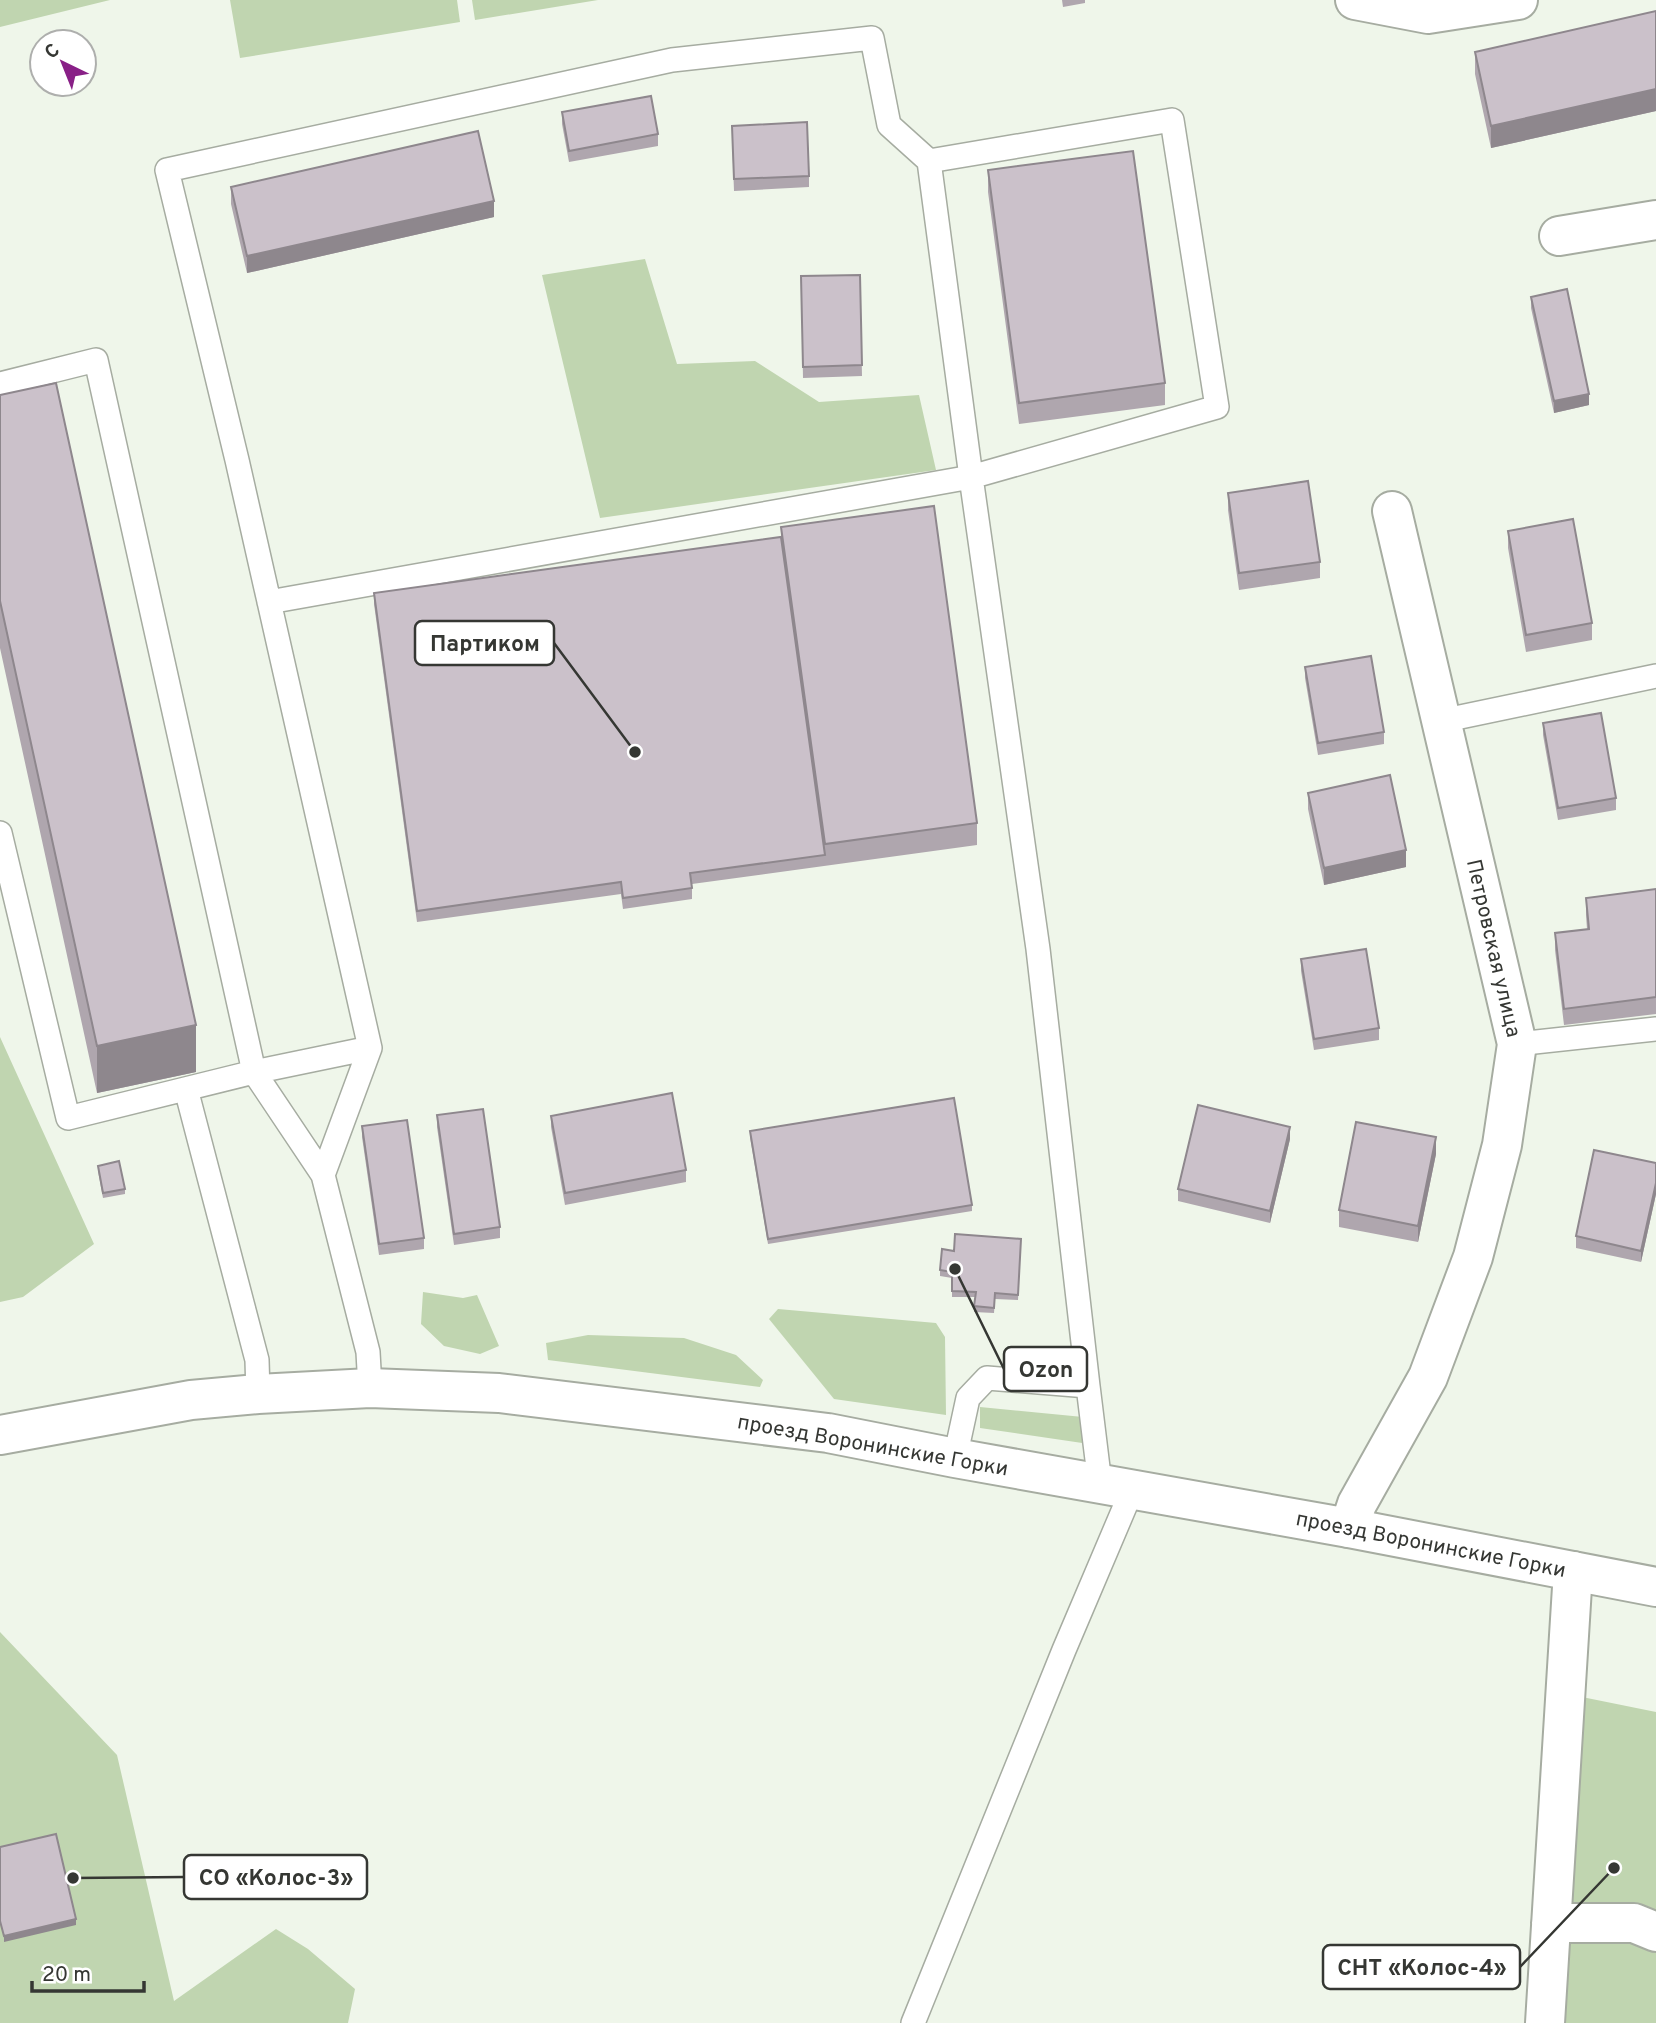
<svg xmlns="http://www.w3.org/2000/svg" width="1656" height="2023" font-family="Overpass,sans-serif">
  <rect width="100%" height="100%" fill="#eff6ea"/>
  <path fill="#c0d5b0" d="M 0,0 L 110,0 L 0,27 Z
    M 230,0 L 457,0 L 460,22 L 240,58 Z
    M 472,0 L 598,0 L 475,20 Z
    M 645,259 L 677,364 L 755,361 L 819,402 L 919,395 L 936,470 L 600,518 L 542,275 Z
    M 0,1037 L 94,1244 L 23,1297 L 0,1302 Z
    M 423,1292 L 463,1298 L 477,1295 L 499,1346 L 480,1354 L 444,1346 L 421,1324 Z
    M 778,1309 L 936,1323 L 945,1337 L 946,1415 L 834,1399 L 769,1319 Z
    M 588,1335 L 684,1338 L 736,1355 L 763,1380 L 760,1387 L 548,1360 L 546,1343 Z
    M 980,1407 L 1083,1417 L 1089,1444 L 980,1428 Z
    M 0,1632 L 117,1755 L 174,2001 L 276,1929 L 308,1949 L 355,1989 L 348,2023 L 0,2023 Z
    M 1582,1697 L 1656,1712 L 1656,2023 L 1564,2023 Z"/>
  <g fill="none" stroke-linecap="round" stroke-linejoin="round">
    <g stroke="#a6aca1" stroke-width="26">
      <path id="lane" d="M 0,384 L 96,360 L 254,1072 L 323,1175 L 368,1352 L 370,1388
        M 269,602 L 971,477 L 1217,407 L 1172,120 L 929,161 L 971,477 L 1038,949 L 1088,1386
        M 1441,721 L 1656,676
        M 0,833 L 68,1118 L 254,1072 L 370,1048
        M 1517,1044 L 1656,1029
        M 186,1089 L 257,1360 L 258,1394
        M 323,1175 L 370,1048 L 237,460 L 167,170 L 672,60 L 872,38 L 889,125 L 929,161
        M 955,1458 L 968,1398 L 987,1378 L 1088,1386 L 1100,1484
        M 913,2023 L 1064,1650 L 1132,1490"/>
    </g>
    <g stroke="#a6aca1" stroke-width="42">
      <path id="street" d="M 1355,0 L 1428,14 L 1518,0
        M 1559,236 L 1656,220
        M 1349,1528 L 1357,1504 L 1428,1377 L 1473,1257 L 1502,1145 L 1517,1044 L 1392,511
        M 1551,1923 L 1634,1923 L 1656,1932
        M 1545,2023 L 1573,1571"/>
    </g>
    <g stroke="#a6aca1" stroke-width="42">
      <path id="secondary" d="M 0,1435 L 191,1400 L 258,1394 L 370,1388 L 499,1393 L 828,1433 L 955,1458 L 1349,1528 L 1656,1587"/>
    </g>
    <use href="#lane" stroke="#fff" stroke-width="23"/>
    <use href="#street" stroke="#fff" stroke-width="38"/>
    <use href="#secondary" stroke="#fff" stroke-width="38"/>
  </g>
  <path fill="#afa6ae" d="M 1062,0 L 1085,0 L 1085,3 L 1063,7 Z
    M 1656,11 L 1656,111 L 1491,148 L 1475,74 L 1475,52 Z
    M 562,112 L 658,134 L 658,146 L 569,162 L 562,124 Z
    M 732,137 L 809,176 L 809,187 L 734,191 Z
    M 988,170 L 1165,383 L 1165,405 L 1019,424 L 988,192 Z
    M 231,187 L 494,217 L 247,273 L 231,204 Z
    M 860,275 L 862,376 L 803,378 L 801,276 Z
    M 1531,297 L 1589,405 L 1554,413 L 1531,308 Z
    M 0,395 L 196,1072 L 97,1093 L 0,648 Z
    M 1228,493 L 1320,562 L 1320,578 L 1239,590 L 1228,510 Z
    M 781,527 L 977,823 L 977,845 L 692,884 L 692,899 L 623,909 L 621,894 L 417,922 L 374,604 L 374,593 L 781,537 Z
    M 1508,531 L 1592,623 L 1592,640 L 1526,652 L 1508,548 Z
    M 1305,667 L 1384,732 L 1384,744 L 1318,755 L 1305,678 Z
    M 1543,723 L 1616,798 L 1616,810 L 1558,820 L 1543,735 Z
    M 1308,793 L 1406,867 L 1324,885 L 1308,809 Z
    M 1656,889 L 1656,1014 L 1564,1025 L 1555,950 L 1555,933 L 1587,929 L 1586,915 L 1586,898 Z
    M 1301,959 L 1379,1028 L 1379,1040 L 1314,1050 L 1301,971 Z
    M 437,1115 L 500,1227 L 500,1238 L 454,1245 L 437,1127 Z
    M 551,1116 L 686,1170 L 686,1182 L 565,1205 L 551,1127 Z
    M 362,1126 L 424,1238 L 424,1249 L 379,1255 L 362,1137 Z
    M 750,1131 L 972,1205 L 972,1211 L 768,1244 L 750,1137 Z
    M 1290,1139 L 1270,1223 L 1178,1201 L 1178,1189 Z
    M 1436,1154 L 1418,1242 L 1339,1227 L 1339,1210 Z
    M 1656,1163 L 1656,1194 L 1641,1262 L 1576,1248 L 1576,1236 Z
    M 98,1166 L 125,1189 L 125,1194 L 103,1198 L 98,1171 Z
    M 1021,1239 L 1018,1300 L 995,1299 L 994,1313 L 974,1312 L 975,1297 L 952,1297 L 952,1278 L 940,1276 L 940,1270 L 954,1251 Z"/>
  <path fill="#8e878d" d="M 1656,89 L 1656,111 L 1491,148 L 1491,126 Z
    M 494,201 L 494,217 L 247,273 L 247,256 Z
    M 1589,394 L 1589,405 L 1554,413 L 1554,401 Z
    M 1406,850 L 1406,867 L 1324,885 L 1324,868 Z
    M 196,1025 L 196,1072 L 97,1093 L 97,1046 Z
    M 1290,1127 L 1290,1139 L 1270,1223 L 1270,1211 Z
    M 1436,1137 L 1436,1154 L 1418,1242 L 1418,1226 Z
    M 1656,1183 L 1656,1194 L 1641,1262 L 1641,1251 Z
    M 76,1919 L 76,1925 L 4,1942 L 4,1936 Z"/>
  <path fill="#cbc1ca" stroke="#8e878d" stroke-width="2" d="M 1656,11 L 1656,89 L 1491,126 L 1475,52 Z
    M 651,96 L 658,134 L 569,151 L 562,112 Z
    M 807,122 L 809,176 L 734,179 L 732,126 Z
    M 478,131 L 494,201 L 247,256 L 231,187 Z
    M 1133,151 L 1165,383 L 1019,403 L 988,170 Z
    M 860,275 L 862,365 L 803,367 L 801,276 Z
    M 1567,289 L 1589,394 L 1554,401 L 1531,297 Z
    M 56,383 L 196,1025 L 97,1046 L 0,601 L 0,395 Z
    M 1308,481 L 1320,562 L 1239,573 L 1228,493 Z
    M 934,506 L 977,823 L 825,844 L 781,527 Z
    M 1573,519 L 1592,623 L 1526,635 L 1508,531 Z
    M 781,537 L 825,855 L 690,873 L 692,888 L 623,898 L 621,882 L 417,911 L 374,593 Z
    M 1371,656 L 1384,732 L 1318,743 L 1305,667 Z
    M 1601,713 L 1616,798 L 1558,808 L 1543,723 Z
    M 1390,775 L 1406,850 L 1324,868 L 1308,793 Z
    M 1656,889 L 1656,997 L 1564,1009 L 1555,933 L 1589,929 L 1586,898 Z
    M 1366,949 L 1379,1028 L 1314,1039 L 1301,959 Z
    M 672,1093 L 686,1170 L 565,1193 L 551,1116 Z
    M 954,1098 L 972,1205 L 768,1239 L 750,1131 Z
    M 1198,1105 L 1290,1127 L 1270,1211 L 1178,1189 Z
    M 483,1109 L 500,1227 L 454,1234 L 437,1115 Z
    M 407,1120 L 424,1238 L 379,1244 L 362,1126 Z
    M 1356,1122 L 1436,1137 L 1418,1226 L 1339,1210 Z
    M 1594,1150 L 1656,1163 L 1656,1183 L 1641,1251 L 1576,1236 Z
    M 119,1161 L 125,1189 L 103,1193 L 98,1166 Z
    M 955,1234 L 1021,1239 L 1018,1295 L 995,1293 L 994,1308 L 974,1306 L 976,1292 L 952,1291 L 952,1272 L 940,1270 L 942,1249 L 954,1251 Z
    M 56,1834 L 76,1919 L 4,1936 L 0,1921 L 0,1847 Z"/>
  <g text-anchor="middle" stroke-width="5" stroke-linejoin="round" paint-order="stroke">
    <g font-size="21" fill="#353733" stroke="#fff">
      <text transform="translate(1494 948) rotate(77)" y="7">Петровская улица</text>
      <text transform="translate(873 1445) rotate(10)" y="7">проезд Воронинские Горки</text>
      <text transform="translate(1431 1544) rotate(11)" y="7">проезд Воронинские Горки</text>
    </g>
  </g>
  <path fill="none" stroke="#353733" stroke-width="2.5" d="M635 752L554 643M955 1269L1004 1369M73 1878L184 1877M1614 1868L1520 1967"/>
  <g fill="#353733" stroke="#fff" stroke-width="2.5">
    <circle cx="635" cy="752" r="7"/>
    <circle cx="955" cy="1269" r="7"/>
    <circle cx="73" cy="1878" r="7"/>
    <circle cx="1614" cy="1868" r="7"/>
  </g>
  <g fill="#fff" stroke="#353733" stroke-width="2.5">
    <rect x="415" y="621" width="139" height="44" rx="7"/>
    <rect x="1004" y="1347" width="83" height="44" rx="7"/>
    <rect x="184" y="1855" width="183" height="44" rx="7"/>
    <rect x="1323" y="1945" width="197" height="44" rx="7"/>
  </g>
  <g font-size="23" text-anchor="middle" font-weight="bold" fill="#353733">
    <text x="485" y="651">Партиком</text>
    <text x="1046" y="1377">Ozon</text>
    <text x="276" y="1885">СО «Колос-3»</text>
    <text x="1422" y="1975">СНТ «Колос-4»</text>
  </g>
  <g transform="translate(63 63) rotate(317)"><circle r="33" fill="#ffffff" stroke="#aeafad" stroke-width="2"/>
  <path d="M0-5L12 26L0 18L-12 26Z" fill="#892087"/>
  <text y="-10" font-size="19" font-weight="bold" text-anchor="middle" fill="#353733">С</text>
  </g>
  <path d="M32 1981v10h112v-10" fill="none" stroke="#353733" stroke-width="3.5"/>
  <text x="42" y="1981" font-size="21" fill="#353733" stroke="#ffffff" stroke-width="5" paint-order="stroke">20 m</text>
</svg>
